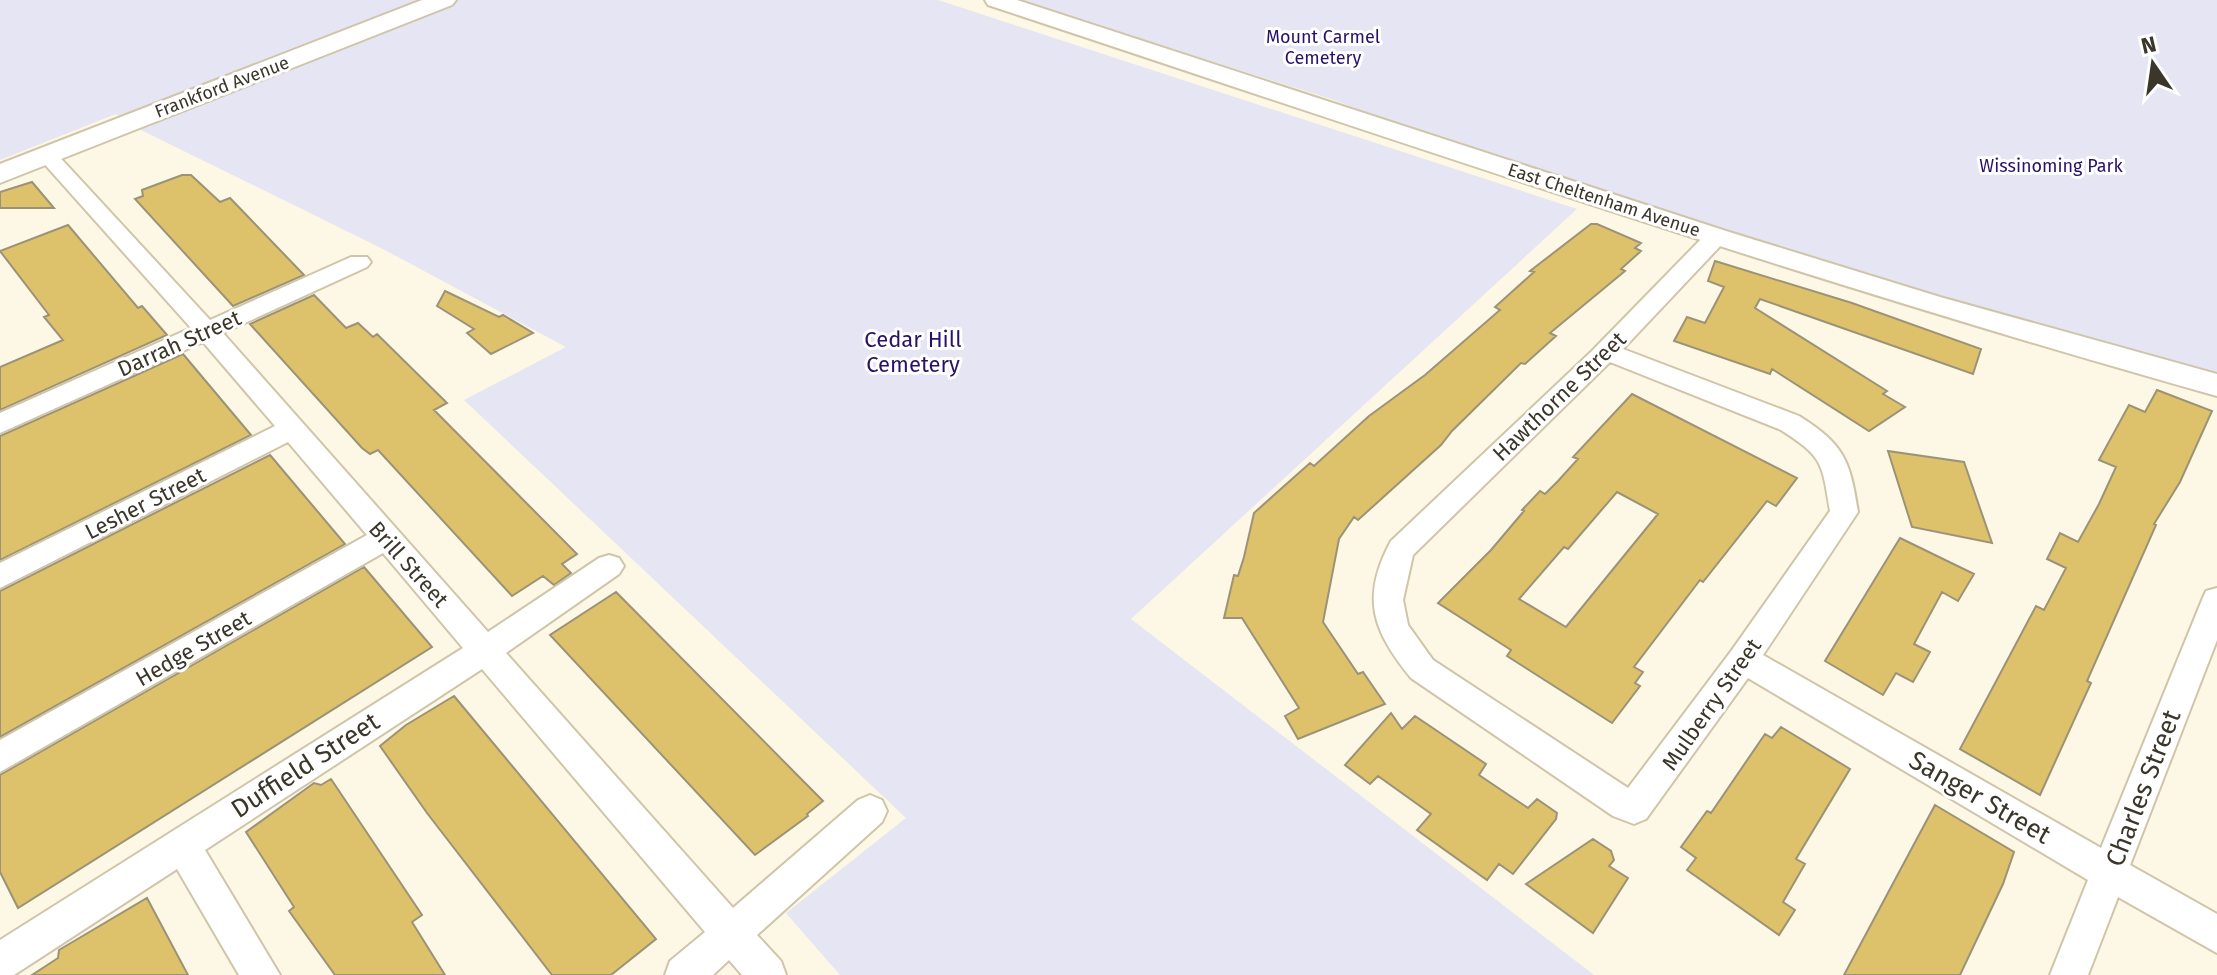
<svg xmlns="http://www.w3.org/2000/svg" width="2217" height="975" font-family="'Fira Sans',sans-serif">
  <rect width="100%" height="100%" fill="#fdf7e5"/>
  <path fill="#e5e5f3" d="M 0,0 L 938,0 L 1577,209 L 1131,619 L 1594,975 L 840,975 L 786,913 L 906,818 L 464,400 L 566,347 L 381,248 L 143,131 L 116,114 L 0,160 Z
    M 1018,0 L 2217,0 L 2217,385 L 1536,178 L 1334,100 Z"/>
  <path fill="#dec16b" stroke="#9c9377" stroke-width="2" fill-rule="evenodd" d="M 182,175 L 191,175 L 220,202 L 230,198 L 304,275 L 233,306 L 135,199 L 143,196 L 142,190 Z
    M 32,182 L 54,208 L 0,208 L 0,192 Z
    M 1591,224 L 1597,224 L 1641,243 L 1635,248 L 1641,251 L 1621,269 L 1625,271 L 1550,333 L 1556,336 L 1525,364 L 1521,363 L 1452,431 L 1441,445 L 1358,520 L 1354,517 L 1339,539 L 1323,622 L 1358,674 L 1363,672 L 1385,704 L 1298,739 L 1285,716 L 1299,708 L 1242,618 L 1224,618 L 1234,575 L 1238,576 L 1244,557 L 1254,513 L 1310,463 L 1314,466 L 1369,416 L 1425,375 L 1500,310 L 1495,307 L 1534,272 L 1530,271 Z
    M 68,225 L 138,308 L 142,306 L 167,335 L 0,410 L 0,367 L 63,340 L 44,317 L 49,315 L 0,251 Z
    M 1715,261 L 1852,303 L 1981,349 L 1973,374 L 1760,299 L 1755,308 L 1887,391 L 1883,394 L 1905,407 L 1869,431 L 1772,369 L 1770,374 L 1674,341 L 1687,317 L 1705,323 L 1724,287 L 1708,281 Z
    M 445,291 L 499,317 L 503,315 L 533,333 L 491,354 L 467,333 L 474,329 L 437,306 Z
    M 314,295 L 346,328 L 358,323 L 373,337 L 377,334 L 447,403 L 434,410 L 577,554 L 562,564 L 571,573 L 554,585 L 543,576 L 512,596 L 378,450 L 370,454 L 362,448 L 250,324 Z
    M 183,354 L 251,435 L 0,560 L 0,436 Z
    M 2157,390 L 2212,411 L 2180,482 L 2154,524 L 2156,525 L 2087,681 L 2091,683 L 2040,795 L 1960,749 L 2036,606 L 2044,610 L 2066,568 L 2047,559 L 2060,533 L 2078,542 L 2099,504 L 2116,467 L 2099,460 L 2129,405 L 2145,412 Z
    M 1632,394 L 1797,478 L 1776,506 L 1767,501 L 1703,582 L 1700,580 L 1634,667 L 1643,672 L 1635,683 L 1640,686 L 1612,723 L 1507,656 L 1511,650 L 1438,603 L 1491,550 L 1524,511 L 1522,510 L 1540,491 L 1545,494 L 1558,481 L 1578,459 L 1573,457 ZM 1617,492 L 1658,514 L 1566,627 L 1519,599 L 1564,547 L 1568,549 Z
    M 1888,451 L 1964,462 L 1992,543 L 1912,527 Z
    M 270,455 L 345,544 L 0,737 L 0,591 Z
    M 1900,538 L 1974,574 L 1958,601 L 1942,592 L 1914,644 L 1930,652 L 1913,682 L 1896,673 L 1883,695 L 1825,661 Z
    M 364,567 L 432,647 L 18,908 L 0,872 L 0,775 Z
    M 616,592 L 823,801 L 807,814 L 808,816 L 755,855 L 550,635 Z
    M 454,696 L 656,939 L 611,975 L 552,975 L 427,813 L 380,746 L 406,725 Z
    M 1391,713 L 1402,729 L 1415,716 L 1486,764 L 1479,775 L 1528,808 L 1537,799 L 1557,813 L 1556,819 L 1513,874 L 1499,864 L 1487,880 L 1417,830 L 1431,814 L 1378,776 L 1370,784 L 1345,765 Z
    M 1781,727 L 1850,769 L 1796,859 L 1805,864 L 1783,902 L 1795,910 L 1779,935 L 1687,870 L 1696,858 L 1681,847 L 1707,811 L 1711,813 L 1765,734 L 1772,738 Z
    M 331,779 L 422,915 L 412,922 L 445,975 L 335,975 L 289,911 L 294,907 L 246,832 L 314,783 L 321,785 Z
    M 1935,805 L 2014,852 L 2003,884 L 1960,975 L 1844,975 Z
    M 1593,839 L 1611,851 L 1614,860 L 1609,866 L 1628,878 L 1593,933 L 1526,884 Z
    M 147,898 L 188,975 L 32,975 L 58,958 L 59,950 Z"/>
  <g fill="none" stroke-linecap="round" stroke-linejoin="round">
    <g stroke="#cfc5a8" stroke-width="4">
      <path id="minor" d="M 47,149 L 54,151 L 210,320 L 351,257 L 367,257 L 371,262 L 367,267 L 223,333 L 488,632 L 599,558 L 609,555 L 619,558 L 624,566 L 619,574 L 506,653 L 733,908 L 858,800 L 870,795 L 882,800 L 887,811 L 882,822 L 757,935 L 781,961 L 786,975 L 742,975 L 729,960 L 713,975 L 665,975 L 670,961 L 705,932 L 482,669 L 205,850 L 280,975 L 239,975 L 177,869 L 14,975 L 0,975 L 0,940 L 463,648 L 383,553 L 0,772 L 0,740 L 367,535 L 288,442 L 0,588 L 0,563 L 275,426 L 203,342 L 0,433 L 0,413 L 191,328 L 40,159 L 37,155 Z
        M 1716,230 L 1724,232 L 1727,237 L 1724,242 L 1623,349 L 1799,416 C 1845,445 1850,461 1858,512 L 1763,655 L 2101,848 L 2202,600 L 2206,591 L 2217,588 L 2217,640 L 2130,865 L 2217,914 L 2217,953 L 2118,897 L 2088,975 L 2050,975 L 2088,880 L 1748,678 L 1646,819 L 1634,824 L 1613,816 L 1411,678 C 1373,631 1360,598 1391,541 L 1592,351 L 1708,232 ZM 1610,362 L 1781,430 C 1823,457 1822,462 1830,511 L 1732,650 L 1628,788 L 1433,660 L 1408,625 L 1403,600 L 1413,555 Z"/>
    </g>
    <g stroke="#cfc5a8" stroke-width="4">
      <path id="tertiary" d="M 985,0 L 1017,0 L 1726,231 L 1940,297 L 2217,374 L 2217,396 C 1803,280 1396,140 988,5 Z"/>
    </g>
    <g stroke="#cfc5a8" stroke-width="4">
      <path id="secondary" d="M 422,0 L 456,0 L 452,5 L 0,183 L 0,164 Z"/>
    </g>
    <use href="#minor" fill="#fff" fill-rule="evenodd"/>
    <use href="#tertiary" fill="#fff" fill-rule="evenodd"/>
    <use href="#secondary" fill="#fff" fill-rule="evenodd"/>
  </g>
  <g text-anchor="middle" stroke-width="6" stroke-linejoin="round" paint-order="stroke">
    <g font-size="18" fill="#291069" stroke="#fff">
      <text x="1323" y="43">Mount Carmel<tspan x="1323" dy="21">Cemetery</tspan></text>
      <text x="2051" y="172">Wissinoming Park</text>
    </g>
    <g font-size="18" fill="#3a362a" stroke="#fff">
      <text transform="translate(222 87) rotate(-21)" y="6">Frankford Avenue</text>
      <text transform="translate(1604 200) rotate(18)" y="6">East Cheltenham Avenue</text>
    </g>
    <g font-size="22" fill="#291069" stroke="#fff">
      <text x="913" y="347">Cedar Hill<tspan x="913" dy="25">Cemetery</tspan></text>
    </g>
    <g font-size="22" fill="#3a362a" stroke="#fff">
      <text transform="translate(179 343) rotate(-24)" y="8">Darrah Street</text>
      <text transform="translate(1559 396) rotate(-44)" y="8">Hawthorne Street</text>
      <text transform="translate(145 503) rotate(-27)" y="8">Lesher Street</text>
      <text transform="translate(409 564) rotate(48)" y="8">Brill Street</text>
      <text transform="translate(193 648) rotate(-30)" y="8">Hedge Street</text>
      <text transform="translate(1711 704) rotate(-55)" y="8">Mulberry Street</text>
    </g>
    <g font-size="26" fill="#3a362a" stroke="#fff">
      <text transform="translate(305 765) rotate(-33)" y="9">Duffield Street</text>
      <text transform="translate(2143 788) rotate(-69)" y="9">Charles Street</text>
      <text transform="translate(1980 797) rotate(30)" y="9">Sanger Street</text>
    </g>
  </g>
  <g transform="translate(2153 64) rotate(347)" stroke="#ffffff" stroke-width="6" paint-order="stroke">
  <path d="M0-6L14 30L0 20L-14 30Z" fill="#3a362a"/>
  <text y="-12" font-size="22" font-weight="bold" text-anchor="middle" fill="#3a362a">N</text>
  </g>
</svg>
